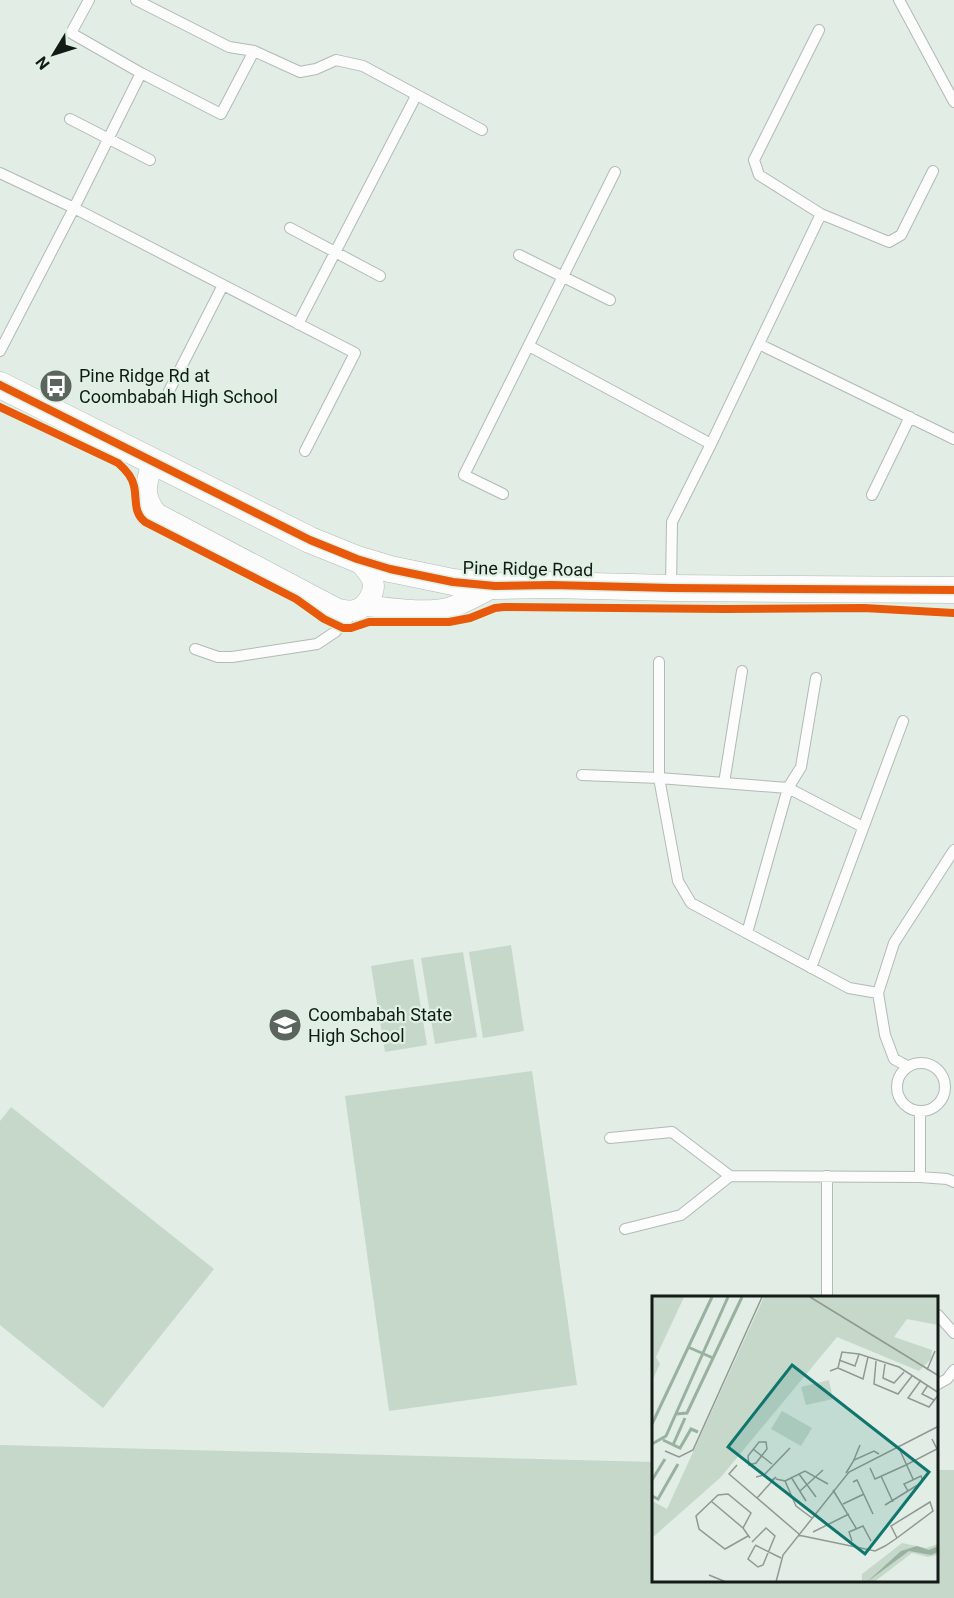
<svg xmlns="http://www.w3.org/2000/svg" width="954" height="1598" font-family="Roboto,sans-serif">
  <rect width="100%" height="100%" fill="#e2ede5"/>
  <path fill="#c5d8ca" d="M 511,945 L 524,1031 L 483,1038 L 469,952 Z
    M 463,952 L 477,1037 L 435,1044 L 421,958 Z
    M 413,959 L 427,1045 L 385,1052 L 371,966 Z
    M 532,1071 L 577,1385 L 389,1411 L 345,1096 Z
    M 11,1107 L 214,1269 L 103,1408 L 0,1325 L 0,1121 Z
    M 0,1445 L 654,1462 L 654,1582 L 938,1582 L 938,1470 L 954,1470 L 954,1598 L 0,1598 Z"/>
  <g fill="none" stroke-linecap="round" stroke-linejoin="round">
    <g stroke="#b2bab4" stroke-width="12">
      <path id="service" d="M 89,0 L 71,33 L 141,73 L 221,114 L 254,51
        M 136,0 L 229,47 L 254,51 L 300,72 L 316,69 L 336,60 L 363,66 L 482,130
        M 899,0 L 954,102
        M 819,30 L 754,160 L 759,175 L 821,214 L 889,242 L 901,235 L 933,171
        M 70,119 L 150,160
        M 0,173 L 74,208 L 355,353 L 305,451
        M 290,228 L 380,276
        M 519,255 L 610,300
        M 298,324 L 416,96
        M 759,344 L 954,439
        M 529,346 L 711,444
        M 0,351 L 74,208 L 141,73
        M 169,391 L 223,285
        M 503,494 L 464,475 L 615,172
        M 872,495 L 910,417
        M 671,587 L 672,522 L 711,444 L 821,214
        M 195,649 L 218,657 L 232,657 L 317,644 L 335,632 L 354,612
        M 659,662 L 659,778 L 678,881 L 691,903 L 849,988 L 878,993
        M 582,775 L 659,778 L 788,788 L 863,827
        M 724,783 L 742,671
        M 747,933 L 788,788 L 801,767 L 816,678
        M 811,968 L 903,721
        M897 1087a24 24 0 1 1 48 0a24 24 0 1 1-48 0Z
        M 907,1066 L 894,1059 L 885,1035 L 878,993 L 894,943 L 954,850
        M 610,1138 L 672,1132 L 730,1176 L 920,1177 L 947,1179 L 954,1182
        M 920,1177 L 920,1112
        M 625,1229 L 681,1215 L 730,1176
        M 827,1298 L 827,1176
        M 938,1315 L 954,1333
        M 938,1384 L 947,1379 L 954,1370"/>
    </g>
    <g stroke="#b2bab4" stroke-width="22">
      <path id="minor" d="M 153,461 C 146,483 141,496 157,514 L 337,609 C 343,611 349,612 356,610 C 367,607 377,590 372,579 C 369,572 362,565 357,559
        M 365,605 C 387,609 428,614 449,608 C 465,603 480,594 495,586"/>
    </g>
    <g stroke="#b2bab4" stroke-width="27">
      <path id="tertiary" d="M 0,385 L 310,540 L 357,559 L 390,569 L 453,582 L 495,586 L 552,585 L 671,588 L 954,590"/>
    </g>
    <use href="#service" stroke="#fbfcfb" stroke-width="10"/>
    <use href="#minor" stroke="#fbfcfb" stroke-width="21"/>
    <use href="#tertiary" stroke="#fbfcfb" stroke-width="26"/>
    <g stroke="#def1e3" stroke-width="11">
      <path id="cycleway" d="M 0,385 L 310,540 L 357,559 L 390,569 L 453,582 L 495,586 L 552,585 L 671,588 L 954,590
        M 0,407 L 118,463 C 125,469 132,476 134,486 C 137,500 133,512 145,522 L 296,599 L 324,619 L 343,628 L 351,628 L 369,622 L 449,622 L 470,618 L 495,608 L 504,607 L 724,609 L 864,608 L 954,613"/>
    </g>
    <use href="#cycleway" stroke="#e8590c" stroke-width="8"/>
  </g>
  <defs>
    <g id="bus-disc" transform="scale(1.725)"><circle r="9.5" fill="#5c645e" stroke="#def1e3"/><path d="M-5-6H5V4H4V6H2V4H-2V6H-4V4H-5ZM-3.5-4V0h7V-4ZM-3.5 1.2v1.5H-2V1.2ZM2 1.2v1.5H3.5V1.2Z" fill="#fff"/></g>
    <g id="school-disc" transform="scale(1.725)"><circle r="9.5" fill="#5c645e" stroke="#def1e3"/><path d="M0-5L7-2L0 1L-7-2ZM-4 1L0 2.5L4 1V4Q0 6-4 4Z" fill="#fff"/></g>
  </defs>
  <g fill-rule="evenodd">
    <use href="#bus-disc" x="56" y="386"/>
    <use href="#school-disc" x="285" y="1025"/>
  </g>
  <g text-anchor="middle" stroke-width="4.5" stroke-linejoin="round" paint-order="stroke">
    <g font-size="18" fill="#141b16" stroke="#def1e3" text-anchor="start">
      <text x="79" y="382">Pine Ridge Rd at<tspan x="79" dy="21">Coombabah High School</tspan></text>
      <text x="308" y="1021">Coombabah State<tspan x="308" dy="21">High School</tspan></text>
    </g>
    <g font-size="18" fill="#141b16" stroke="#def1e3">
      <text transform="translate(528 569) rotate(1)" y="6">Pine Ridge Road</text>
    </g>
  </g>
  <g transform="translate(652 1296)">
    <rect width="286" height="286" fill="#e2ede5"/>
    <path d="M 0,1 L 32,1 L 4,61 L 8,68 L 0,85 ZM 112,1 L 286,1 L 286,29 L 255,23 L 242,41 L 280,54 L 279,63 L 267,75 L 185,41 L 69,181 L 0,242 L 0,205 L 15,213 ZM 177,84 L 181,103 L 154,109 L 149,91 ZM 130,115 L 160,132 L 149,150 L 119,133 ZM 250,247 L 274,252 L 286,248 L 286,259 L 276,261 L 260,257 L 222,286 L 210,286 L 210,278 Z" fill="#c5d8ca"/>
    <path d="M 265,250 L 277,254 L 286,250 L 286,256 L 279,259 L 257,255 L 215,286 L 249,255 Z" fill="#99b2a0"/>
    <path fill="none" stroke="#99b2a0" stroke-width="3" d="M 36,51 L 61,62M 24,118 L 35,117 L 90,1M 0,128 L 60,1M 11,144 L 28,152 L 39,133 L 46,136M 0,148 L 14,140 L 76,1M 21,149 L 33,122M 0,184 L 13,163M 0,200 L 6,203 L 26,168"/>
    <path fill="none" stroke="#909992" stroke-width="1.5" d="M 158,1 L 287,80M 187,64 L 203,70 L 207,58M 224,65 L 222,88 L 246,98 L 260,80M 233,68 L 231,82 L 242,87 L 252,76M 186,72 L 211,83 L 216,61M 275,74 L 283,55M 178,75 L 186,72 L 190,56 L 207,58 L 247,71 L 287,97M 269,84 L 256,102 L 277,111 L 287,98M 276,89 L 270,98 L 282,104M 107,146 L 114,146 L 115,153 L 104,167 L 97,169 L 96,160 ZM 246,150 L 261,183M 101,153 L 120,168M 13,155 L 27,161 L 41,154 L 110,1M 201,166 L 208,149M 85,169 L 77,178 L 147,238M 218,172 L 223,183 L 254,169 L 285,153 L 280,143M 194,177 L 202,164 L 222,155 L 227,158M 147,178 L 164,201M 229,180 L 241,206M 104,181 L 112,179 L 138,152M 139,181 L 154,205M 124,183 L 133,185 L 144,210 L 160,222M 133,185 L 153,175 L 176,188M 201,186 L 205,184 L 221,218M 181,194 L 204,232M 148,195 L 171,174M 256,195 L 252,188 L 269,180 L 271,185M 105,202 L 124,181 L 120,184M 59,205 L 91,232 L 98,242M 191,208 L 212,198M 233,209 L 269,187M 91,232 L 99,217 L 76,198 L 66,199 L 44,220 L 47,233 L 73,253 L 96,240M 161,236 L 197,218M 146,239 L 223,255 L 233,250 L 245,242 L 281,215 L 278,206 L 239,230 L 245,242M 200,245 L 197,236 L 211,230 L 219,245M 100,246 L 114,232 L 123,240 L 111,269 L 106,271 L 96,263 L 103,250M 103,249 L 129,262M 57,279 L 74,286M 124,286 L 131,259 L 197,176 L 287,130"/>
    <path fill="#0f766e" fill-opacity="0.15" stroke="#0f766e" stroke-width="3" d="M 140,69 L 277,176 L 213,258 L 76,151 Z"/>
    <rect width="286" height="286" fill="none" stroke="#141b16" stroke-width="3"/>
  </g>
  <g transform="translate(54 54) rotate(232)" stroke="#def1e3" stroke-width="4.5" paint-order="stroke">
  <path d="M0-4.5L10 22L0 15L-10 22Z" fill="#141b16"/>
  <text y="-9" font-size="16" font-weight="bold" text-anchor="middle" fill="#141b16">N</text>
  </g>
</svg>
